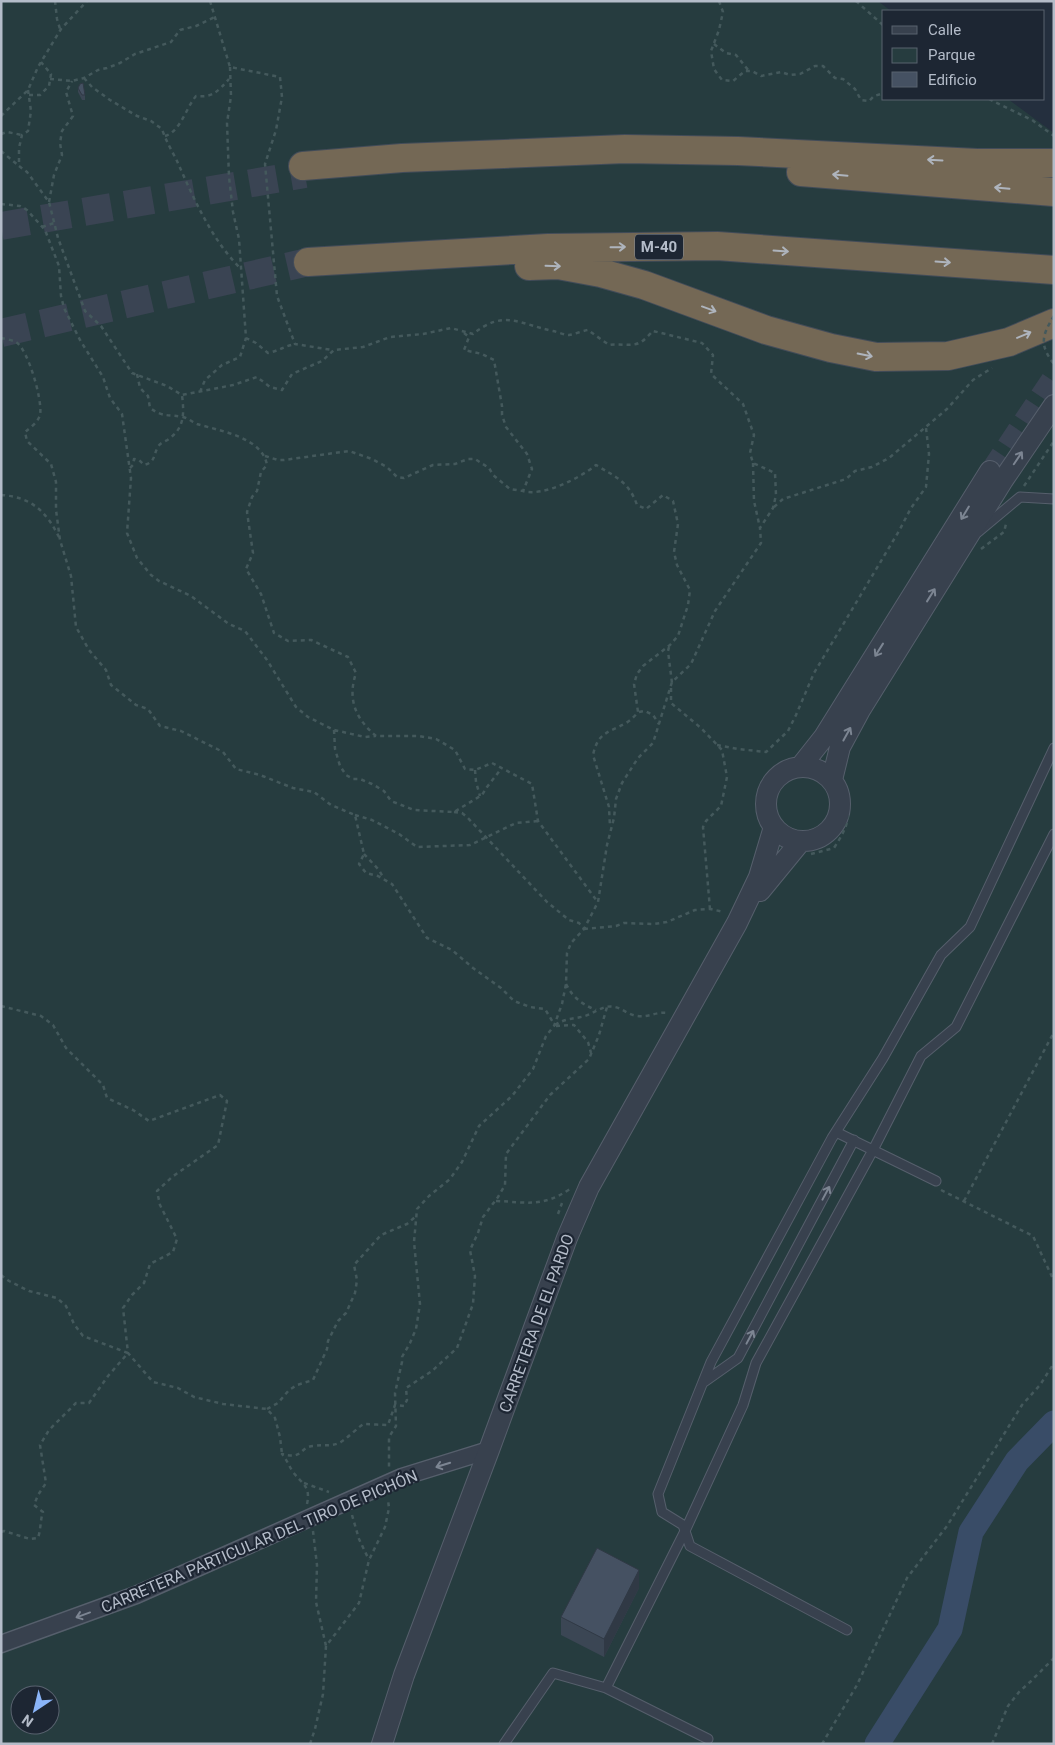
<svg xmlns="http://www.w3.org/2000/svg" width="1055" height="1745" font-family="Roboto,sans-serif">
  <rect width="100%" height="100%" fill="#242f3e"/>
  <path fill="#263c3f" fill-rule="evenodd" d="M 1,1 L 878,1 L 891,11 L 884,11 L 884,99 L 1008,99 L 1054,133 L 1054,1744 L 1,1744 ZM 20,1695 L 50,1695 L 50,1725 L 20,1725 Z"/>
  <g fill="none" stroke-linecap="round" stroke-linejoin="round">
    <path stroke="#394c67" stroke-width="25" d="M 877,1744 L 950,1629 L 971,1532 L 1017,1461 L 1054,1423"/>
    <path stroke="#3a4453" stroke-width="20" stroke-dasharray="20 10" stroke-linecap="butt" d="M 990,471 L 1054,375"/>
    <path stroke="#3a4453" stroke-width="28" stroke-dasharray="28 14" stroke-linecap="butt" d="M 1,226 L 305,174
      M 1,333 L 308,262"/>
    <g stroke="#565f6c" stroke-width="11">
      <path id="service" d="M 978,532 L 1020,497 L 1054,499
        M 836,1132 L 936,1181
        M 704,1382 L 738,1358 L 854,1140
        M 847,1630 L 690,1546 L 683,1525 L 662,1512 L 658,1494 L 711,1362 L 832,1138 L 883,1058 L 941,955 L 970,927 L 1054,748
        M 708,1739 L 606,1688 L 685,1531 L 743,1405 L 756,1363 L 873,1150 L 921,1056 L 956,1027 L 1054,834
        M 504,1744 L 553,1673 L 606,1688"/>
    </g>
    <g stroke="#565f6c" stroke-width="19">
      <path id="minor" d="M 1,1644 L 136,1595 L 402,1477 L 489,1450"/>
    </g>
    <g stroke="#565f6c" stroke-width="22">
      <path id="tertiary" d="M 801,766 L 824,737 L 990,471
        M766 804a37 37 0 1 1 74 0a37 37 0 1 1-74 0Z
        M 832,780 L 840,747 L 860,710 L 1003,480 L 1054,405
        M 760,891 L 801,841
        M 382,1744 L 404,1675 L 489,1450 L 567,1238 L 589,1187 L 737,923 L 759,877 L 774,827"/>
    </g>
    <g stroke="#434c59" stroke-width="30">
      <path id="motorway" d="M 303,166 L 402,158 L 625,149 L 738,151 L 977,163 L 1054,163
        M 801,172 L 1054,192
        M 308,262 L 548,248 L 717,246 L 1054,270
        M 529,266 L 558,265 L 601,273 L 644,285 L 766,330 L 831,348 L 876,357 L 948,356 L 1009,342 L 1054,323"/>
    </g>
    <path stroke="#44595c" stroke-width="2.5" stroke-dasharray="4 4" stroke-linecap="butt" d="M 55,1 L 57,19 L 60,29
      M 210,1 L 230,67 L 280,77 L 282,97 L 276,130 L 265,164 L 277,296 L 295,344 L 332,350
      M 719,1 L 723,12 L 719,30 L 711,51 L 714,69 L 722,80 L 733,81 L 745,71 L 752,71 L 761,76 L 781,72 L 790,75 L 800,74 L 815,66 L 823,66 L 835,78 L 843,79 L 855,89 L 861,100 L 869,101 L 874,96 L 884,93
      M 856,1 L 884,26
      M 714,44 L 726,53 L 736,55 L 749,71
      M 230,67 L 231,96 L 227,123 L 229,177 L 233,212 L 239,239 L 246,338 L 256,343 L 268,353 C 278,351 285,346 295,344
      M 84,78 L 92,87 L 110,100 L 137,116 L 151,121 L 162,129 C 166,141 172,151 177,161 C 194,199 211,239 241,269
      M 50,79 L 72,81 L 84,78 L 98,70 L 107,68 L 120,63 L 135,54 L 171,42 L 180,30 L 196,26 L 215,17
      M 28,90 L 31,111 L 28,131 L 22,135 L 19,148 L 19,166 L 27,172 L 49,202 L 58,238 L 85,311 L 101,326 L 132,373 L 167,386 L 182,395 L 233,385 L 257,377 L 270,387 L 282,390 L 292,374 L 322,361 L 334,350 L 363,347 L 390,337 L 423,334 L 451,328 L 473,334 C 504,309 519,324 553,331 C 558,332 564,335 569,335 C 575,334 582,331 588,330 L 609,345 C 620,343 630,347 639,343 C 644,341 649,335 653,331 L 702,343 L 713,355 L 711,374 L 743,404 L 754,435 L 750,453 L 753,463 L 775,473 L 776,495 L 773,508 L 760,528 L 761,543 L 715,611 L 691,664 L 672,682 L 653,743 L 638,758 L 622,783 L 616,799 L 614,818 L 607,845 L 598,902 L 584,929 L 571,943 L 567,953 L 566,984 L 562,1004 L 554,1026 L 546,1036 L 533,1069 L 512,1096 L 479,1126 L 462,1162 L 450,1179 L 429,1196 L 417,1209 L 414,1242 L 420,1304 L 416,1329 L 410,1343 L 402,1357 L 402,1362 L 395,1393 L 396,1426 L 389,1437 L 389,1467
      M 29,95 L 40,95 L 49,86 L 51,74 L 41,62
      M 989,99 L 1032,120 L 1054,136
      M 1,116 L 28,90 L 38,67 L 61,29 L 87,1
      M 1,134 L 7,132 L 22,135
      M 165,136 C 180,132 186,108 196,96 C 213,98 218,91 229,79
      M 1,151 L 19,166
      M 49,202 L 54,175 L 62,155 L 60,143 L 62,131 L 73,116 L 66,92 L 72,81
      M 1,204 L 20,206 L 27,210 L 45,230 L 59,266 L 61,296 L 64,308 L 80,340 L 103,377 L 110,398 L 122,414 L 131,478 L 127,533 L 137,558 L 151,575 L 159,581 L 191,596 L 229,624 L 245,631 L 267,660 L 296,707 L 308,717 L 334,730 L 365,737 L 375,736
      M 42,227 L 54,223
      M 464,333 L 469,337 L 464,350 L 482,354 L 494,360 L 502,406 L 502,415 L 506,427 L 527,454 L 532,469 L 523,491 C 543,497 580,478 596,465 C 616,477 629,482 637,505 L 646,509 L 663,495 L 673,501 L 678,524 L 674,552 L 677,565 L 690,590 L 688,605 L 678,636 L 670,645 L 643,666 L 637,674 L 634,684 L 638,712 C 635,716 631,720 626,723 C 608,733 598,732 593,755 L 609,807 L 610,827
      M 1,338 C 6,339 12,340 16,342 C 28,349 43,401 40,415 C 38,422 30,428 25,432 L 27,441 L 51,464 L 56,482 L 56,510 L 60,540 L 71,576 L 76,627 L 89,650 L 106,670 L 111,685 L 136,705 L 148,709 L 160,726 L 181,731 L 223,752 L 236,769 L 260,775 L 293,788 L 314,792 L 331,805 L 355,815 L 364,854 L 359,864 L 366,873 L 378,876 L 392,884 L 427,938 L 452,950 L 473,968 L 501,988 L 514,1001 L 530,1007 L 545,1009 L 554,1024
      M 137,374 L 140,388 L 148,396 L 150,408 C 164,418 169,414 183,417 C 188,418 192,422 197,424 C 220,431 262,437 267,465 L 261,472 L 257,491 L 252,497 L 247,512 L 253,553 L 246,569 L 261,594 L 274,633 L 288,641 L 311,640 L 348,657 L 356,673 C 347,700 356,719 376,736 L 419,736 L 436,739 L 455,750 L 465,769 L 475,770 L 492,763 L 532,784 L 538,821 L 597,901
      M 200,392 L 205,380 L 222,365 L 240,357 L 246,338
      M 265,456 L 278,460 L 284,460 L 349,451 L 372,459 L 387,467 L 397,477 L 404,478 L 433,465 L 455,464 L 468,459 L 475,459 L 489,468 L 493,475 L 510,489 L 523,491
      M 753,463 L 754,501 L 760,528
      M 130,468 L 133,465 L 134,459 L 139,460 L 144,465 C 156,462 153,455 158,447 C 160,442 166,442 170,438 C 185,427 184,412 182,395
      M 1024,486 L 1054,441
      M 1,495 C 31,497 46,511 59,537
      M 774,507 L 783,499 L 846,479 L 855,471 L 872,467 L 889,458 L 947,409 L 973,380 L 992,368
      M 981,549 L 1004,532 L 1006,524
      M 669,647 L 668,651 L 672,683
      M 671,688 L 671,703 L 701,728 L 722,750 L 727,777 L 721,806 L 706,821 L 703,827 L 710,909
      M 639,712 L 645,711 L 653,715 L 659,724
      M 334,730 L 335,749 L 340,766 L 346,775 L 353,779 L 360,779 L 372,784 L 384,791 L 391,801 L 414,810 L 454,812 L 482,795 L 487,787 L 501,769
      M 717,745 L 738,749 L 766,752 L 788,731 L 796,715 L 814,673 L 899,531 L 911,508 L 926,487 L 929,454 L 926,428
      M 475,770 L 476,782 L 480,796
      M 454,812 L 462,813 L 467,817 L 547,902 L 569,920 L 579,923 L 584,929
      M 355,815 L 372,820 L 399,834 L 417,847 L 470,845 L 516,823 L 538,821
      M 364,854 L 379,870 L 384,879
      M 811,854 L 834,848 C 850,823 850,818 845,789
      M 584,929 L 616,926 L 624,923 L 654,924 L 667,922 L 695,910 L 710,909 L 724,912
      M 566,984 C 573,998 582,1004 596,1010
      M 1,1006 L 41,1016 L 53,1025 L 66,1048 L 103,1085 L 107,1098 L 133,1110 L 149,1121 L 220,1095 L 227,1101 L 218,1145 L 172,1177 L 157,1191 L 160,1205 L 177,1239 L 173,1252 L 150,1264 L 144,1283 L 132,1295 L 123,1308 L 128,1353 L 153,1382 L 178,1388 L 194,1397 L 223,1404 L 267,1409 L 275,1418 L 280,1437 L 282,1454
      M 555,1025 C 565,1018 575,1019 585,1016 C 595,1013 604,1004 615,1007 C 623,1009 629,1015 637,1016 C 648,1018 657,1011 668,1013
      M 556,1026 L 574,1025 L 588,1042 L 591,1053
      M 941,1190 L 1033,1236 L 1054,1281
      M 496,1201 C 528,1202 541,1208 570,1189
      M 964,1201 L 1054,1032
      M 558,1214 L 562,1203
      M 1,1275 L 9,1281 L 29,1291 L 57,1298 L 66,1306 L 74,1324 L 83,1336 L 128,1353 L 108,1376 L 89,1403 L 76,1403 L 49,1430 L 40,1445 L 46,1483 L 38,1495 L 34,1505 L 43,1512 C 40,1521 41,1529 38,1538 L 30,1539 L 4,1531 L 1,1532
      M 267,1409 L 278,1403 L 289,1390 L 297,1385 L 313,1380 L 327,1349 L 328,1341 L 338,1321 L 346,1313 L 355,1293 L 357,1280 L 354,1265 L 381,1235 L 407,1224 L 415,1217
      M 304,1483 L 329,1492
      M 307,1504 C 311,1486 302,1484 293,1472 C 289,1466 287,1460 282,1454 C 304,1460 299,1447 313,1446 C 323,1444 330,1447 339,1443 C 346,1440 360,1425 364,1424 C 367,1424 383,1425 388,1425 L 395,1405 L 404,1406 L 407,1400 L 406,1388 L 432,1371 L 457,1348 L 473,1304 L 475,1276 L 470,1250 L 478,1233 L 483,1217 L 498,1197 L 505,1185 L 506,1154 L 550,1095 L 589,1059 L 599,1035 L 607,1007
      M 352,1515 L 359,1539 L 369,1560
      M 313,1531 L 317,1565 L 316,1602 L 326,1646
      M 310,1744 L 315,1729 L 323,1694 L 326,1646 L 359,1603 L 369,1560 L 385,1527 L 389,1508 L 388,1500
      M 822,1744 L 857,1685 L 907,1578 L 947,1526 L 1022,1405 L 1040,1385 L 1054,1363
      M 992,1744 L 1008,1706 L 1019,1692 L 1030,1682 L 1054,1658"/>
    <use href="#service" stroke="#38414e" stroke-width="9"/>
    <use href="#minor" stroke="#38414e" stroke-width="16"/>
    <use href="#tertiary" stroke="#38414e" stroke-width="20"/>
    <use href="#motorway" stroke="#746855" stroke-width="28"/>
    <path stroke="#44595c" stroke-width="2.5" stroke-dasharray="4 4" stroke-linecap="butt" d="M 1054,316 C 1042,335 1039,345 1054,364"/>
  </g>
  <path fill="#3b4654" d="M 78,88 L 85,95 L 85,100 L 82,100 L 78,92 Z
    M 639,1588 L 604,1657 L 561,1635 L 561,1617 Z"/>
  <path fill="#303945" d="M 639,1570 L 639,1588 L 604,1657 L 604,1639 Z"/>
  <path fill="#455162" stroke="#303945" d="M 83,83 L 85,95 L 82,95 L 78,88 L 80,84 Z
    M 597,1548 L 639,1570 L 604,1639 L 561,1617 Z"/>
  <defs><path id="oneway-shaft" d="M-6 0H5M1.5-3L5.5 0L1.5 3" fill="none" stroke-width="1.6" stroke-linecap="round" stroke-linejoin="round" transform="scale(1.25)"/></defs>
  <g stroke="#aeb4bd">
    <use href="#oneway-shaft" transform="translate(935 160) rotate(-177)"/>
    <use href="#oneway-shaft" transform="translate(840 175) rotate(-175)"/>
    <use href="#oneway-shaft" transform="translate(1002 188) rotate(-175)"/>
    <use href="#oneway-shaft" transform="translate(618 247) rotate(-1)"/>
    <use href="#oneway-shaft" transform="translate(781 251) rotate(4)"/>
    <use href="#oneway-shaft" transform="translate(943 262) rotate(4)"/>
    <use href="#oneway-shaft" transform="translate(553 266) rotate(2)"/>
    <use href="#oneway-shaft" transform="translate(709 309) rotate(20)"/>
    <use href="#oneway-shaft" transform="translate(1024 335) rotate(-23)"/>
    <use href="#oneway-shaft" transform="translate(865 355) rotate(11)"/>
  </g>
  <g stroke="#7c8592">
    <use href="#oneway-shaft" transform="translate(1018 458) rotate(-56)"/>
    <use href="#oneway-shaft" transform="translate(965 513) rotate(121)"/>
    <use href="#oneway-shaft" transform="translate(931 595) rotate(-58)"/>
    <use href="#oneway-shaft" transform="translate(879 650) rotate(122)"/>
    <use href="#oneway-shaft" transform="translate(847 734) rotate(-61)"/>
    <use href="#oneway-shaft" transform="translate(826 1193) rotate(-62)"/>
    <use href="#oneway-shaft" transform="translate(750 1337) rotate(-62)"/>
    <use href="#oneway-shaft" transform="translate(443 1465) rotate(163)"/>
    <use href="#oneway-shaft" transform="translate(83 1615) rotate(160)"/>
  </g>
  <g text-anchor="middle" stroke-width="4.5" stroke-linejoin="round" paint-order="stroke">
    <rect fill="#1d2633" stroke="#878f9c" stroke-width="1" x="635" y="234.5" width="48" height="25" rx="4"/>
    <g font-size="15" font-weight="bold" fill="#b4bcc9">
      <text x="659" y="252">M-40</text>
    </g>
    <g font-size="16" fill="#b4bcc9" stroke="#1d2633">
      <text transform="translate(536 1323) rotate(-70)" y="6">CARRETERA DE EL PARDO</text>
      <text transform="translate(259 1541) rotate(-23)" y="6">CARRETERA PARTICULAR DEL TIRO DE PICHÓN</text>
    </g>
  </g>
  <rect width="1055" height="1745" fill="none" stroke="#b4bcc9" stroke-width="5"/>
  <rect x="882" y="10" width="162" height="90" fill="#1d2633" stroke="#59626f"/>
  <rect x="892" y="26" width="25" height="8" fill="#38414e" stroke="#59626f"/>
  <text x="928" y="35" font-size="15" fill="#b4bcc9">Calle</text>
  <rect x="892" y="48" width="25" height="15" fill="#263c3f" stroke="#59626f"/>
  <text x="928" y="60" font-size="15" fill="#b4bcc9">Parque</text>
  <rect x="892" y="72" width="25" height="15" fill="#455162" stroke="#59626f"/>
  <text x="928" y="85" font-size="15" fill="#b4bcc9">Edificio</text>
  <g transform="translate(35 1710) rotate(215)"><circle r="24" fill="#1d2633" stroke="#59626f"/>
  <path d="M0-4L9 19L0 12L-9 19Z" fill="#8ab4f8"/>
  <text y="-8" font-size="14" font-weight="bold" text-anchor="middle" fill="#b4bcc9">N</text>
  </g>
</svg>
